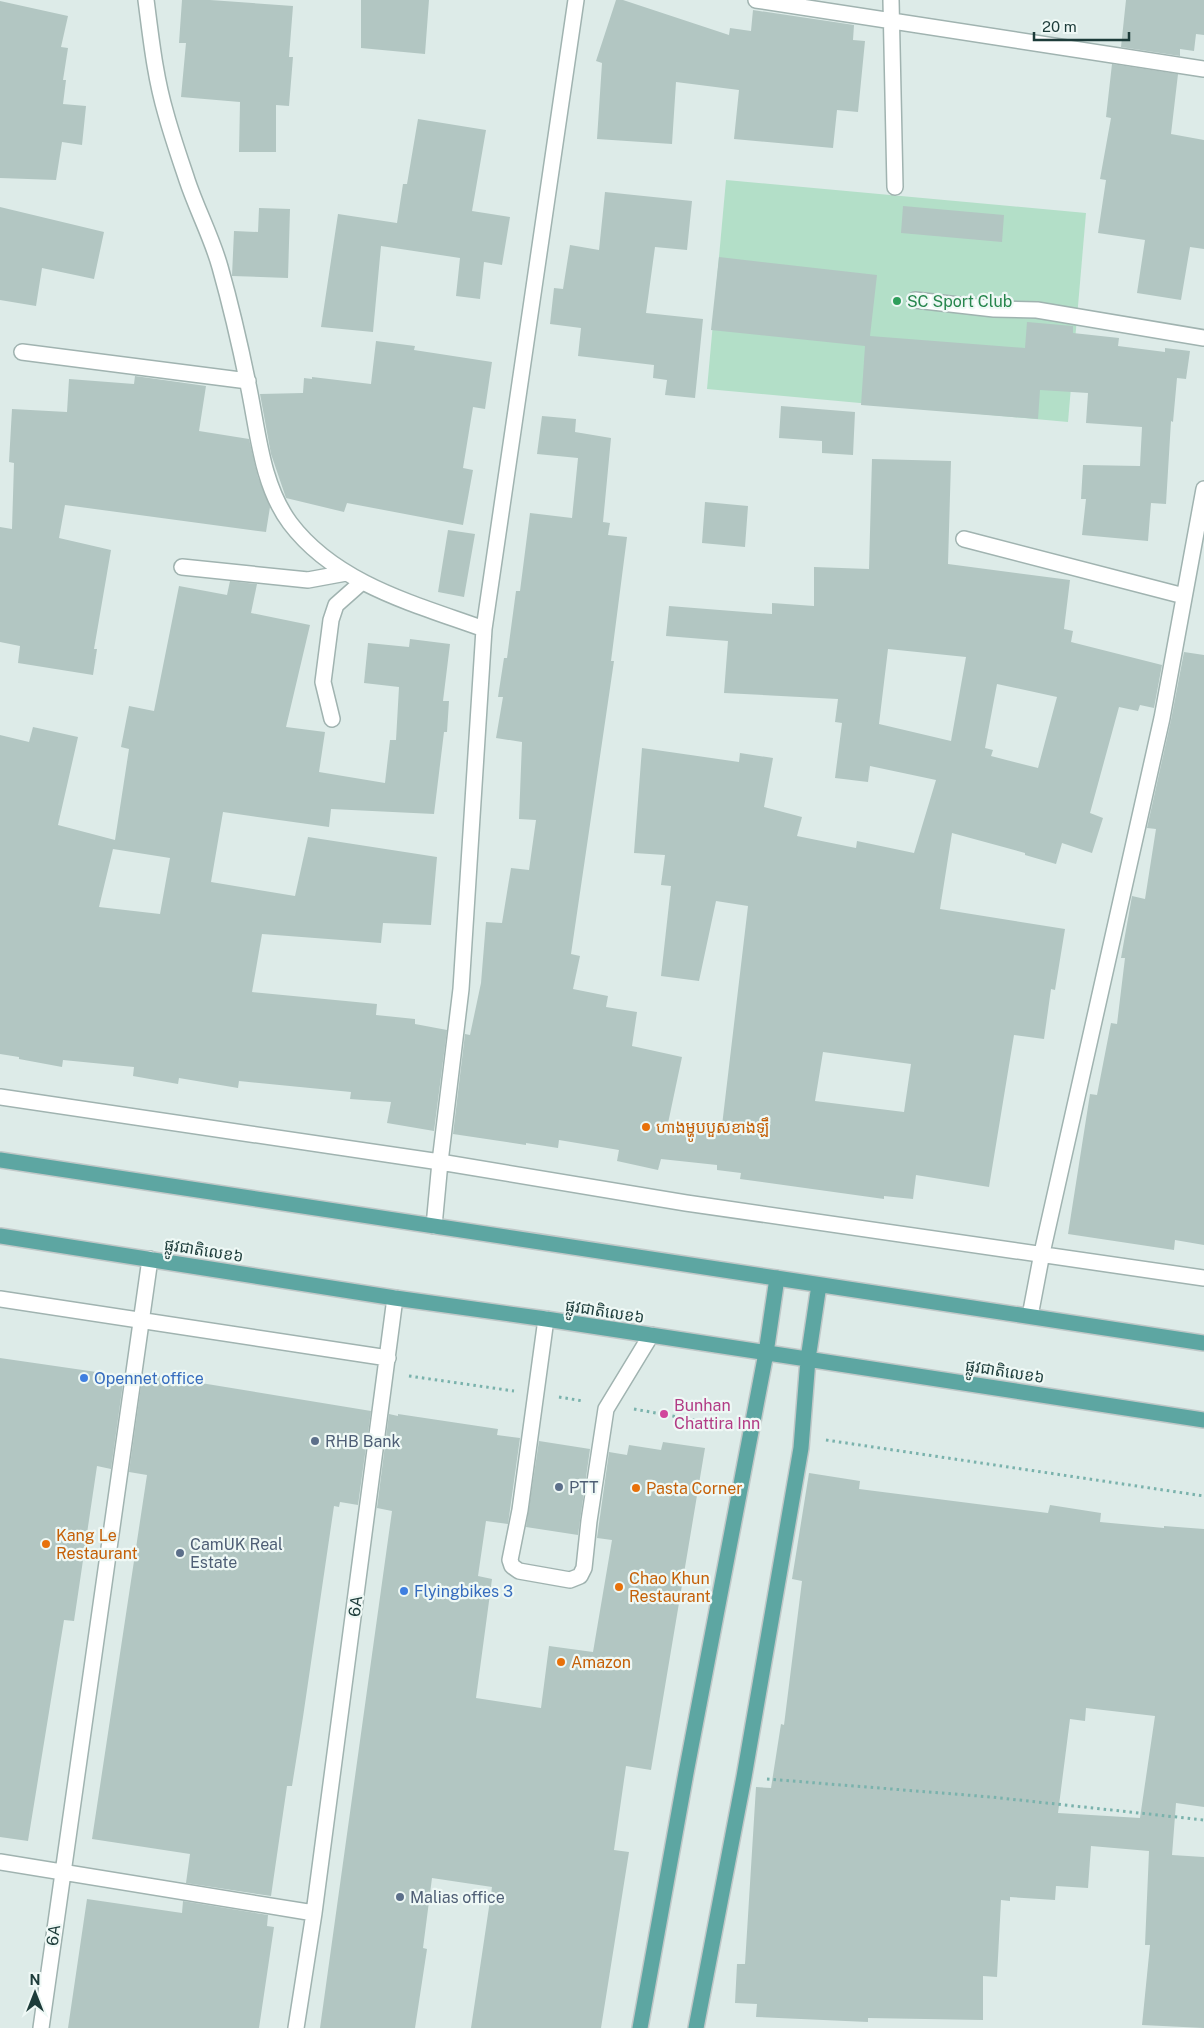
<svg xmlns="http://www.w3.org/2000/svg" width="1204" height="2028" font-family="'Public Sans','Noto Sans Khmer',sans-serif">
  <rect width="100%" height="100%" fill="#ddebe8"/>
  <path fill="#b3dfc8" d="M 726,180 L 1086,213 L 1068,422 L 707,389 Z"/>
  <path fill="#b2c6c2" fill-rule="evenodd" d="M 182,0 L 210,0 L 293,6 L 289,57 L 293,57 L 289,106 L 276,105 L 276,152 L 239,152 L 240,102 L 181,97 L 186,43 L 179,43 Z
    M 361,0 L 429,0 L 425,54 L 361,48 Z
    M 616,0 L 623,0 L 729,35 L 730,28 L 751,31 L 753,10 L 854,25 L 853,40 L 865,41 L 858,112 L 837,110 L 833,148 L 734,139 L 739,90 L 676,82 L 672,144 L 597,139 L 602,63 L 596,61 Z
    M 1126,0 L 1204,0 L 1204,35 L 1196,34 L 1194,51 L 1180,49 L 1180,56 L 1121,47 Z
    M 0,1 L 68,16 L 61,47 L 68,48 L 63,80 L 66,80 L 63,104 L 86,106 L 82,145 L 62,142 L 56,180 L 0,178 Z
    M 1112,64 L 1178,74 L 1171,134 L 1204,140 L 1204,249 L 1190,247 L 1181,300 L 1137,293 L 1145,240 L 1098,233 L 1106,180 L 1100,179 L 1111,118 L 1106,117 Z
    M 418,119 L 486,130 L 472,211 L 510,217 L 502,265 L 484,262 L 480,299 L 456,296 L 460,258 L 381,246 L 373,332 L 321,327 L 338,214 L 397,223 L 403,184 L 407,184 Z
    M 605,192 L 692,201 L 687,250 L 655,247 L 646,313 L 703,319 L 695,398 L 665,395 L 667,380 L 653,378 L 654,365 L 578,356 L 581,328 L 550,324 L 554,288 L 563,289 L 570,245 L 599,250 Z
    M 903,206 L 1004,215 L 1002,242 L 901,233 Z
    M 0,207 L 104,232 L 94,279 L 42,268 L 36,306 L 0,300 Z
    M 259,208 L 290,209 L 288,278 L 232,276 L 234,231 L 258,232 Z
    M 719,257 L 877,275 L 870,336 L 1025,348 L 1027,322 L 1073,326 L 1073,333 L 1119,338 L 1118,346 L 1165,352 L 1165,348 L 1190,351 L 1186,379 L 1177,378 L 1173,422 L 1171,421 L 1166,504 L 1151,503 L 1148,541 L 1082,535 L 1086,499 L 1081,499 L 1083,465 L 1140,466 L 1142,427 L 1086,423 L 1088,393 L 1040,390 L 1038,419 L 861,405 L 865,346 L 711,330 Z
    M 376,341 L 415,346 L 414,350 L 492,362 L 485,409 L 473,407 L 463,468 L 473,470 L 463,525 L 347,503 L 344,512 L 286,498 L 271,454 L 260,394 L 303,393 L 304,378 L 312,379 L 312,377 L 371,384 Z
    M 135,376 L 206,386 L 199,431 L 249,439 L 258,477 L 270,507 L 266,532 L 65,505 L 59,538 L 111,550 L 94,649 L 97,649 L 93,675 L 18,663 L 20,646 L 0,642 L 0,527 L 12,529 L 14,463 L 9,462 L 12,409 L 67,412 L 69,379 L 134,384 Z
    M 781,406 L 855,412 L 853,455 L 822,453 L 822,441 L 779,438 Z
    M 542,416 L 576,419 L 575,432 L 611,438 L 603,522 L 610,523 L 608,535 L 627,537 L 611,661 L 614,661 L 571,954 L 580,956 L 573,989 L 608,996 L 606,1007 L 637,1012 L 632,1046 L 682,1057 L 667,1128 L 721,1134 L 748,906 L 716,901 L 699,981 L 661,976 L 671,886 L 661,885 L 665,855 L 634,853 L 642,748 L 739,762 L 740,753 L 773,758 L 764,807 L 802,817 L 797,836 L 856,848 L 857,841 L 914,853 L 936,780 L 870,766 L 868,782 L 835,778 L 842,723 L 835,722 L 838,699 L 724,693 L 728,641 L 666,636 L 669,606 L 772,614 L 772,603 L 814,606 L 814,567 L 869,569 L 872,459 L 951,461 L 948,564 L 1070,580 L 1064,629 L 1073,631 L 1071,642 L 1162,665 L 1154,708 L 1140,705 L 1138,711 L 1119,707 L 1090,813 L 1103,818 L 1092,853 L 1062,843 L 1056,864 L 1025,855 L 1025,853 L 952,833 L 940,909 L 1065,929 L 1055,990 L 1051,989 L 1044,1039 L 1014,1035 L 989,1187 L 916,1175 L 913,1199 L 884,1196 L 884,1199 L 740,1179 L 741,1173 L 717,1170 L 717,1165 L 661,1159 L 658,1170 L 617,1161 L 619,1150 L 559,1140 L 558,1148 L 526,1143 L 526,1145 L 453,1134 L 465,1034 L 470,1035 L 481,983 L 486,922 L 502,923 L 511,868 L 529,870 L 536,820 L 519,819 L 522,742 L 496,738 L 503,697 L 498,697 L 504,658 L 507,658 L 516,591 L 520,591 L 530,513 L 572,518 L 578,458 L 537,454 ZM 888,649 L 966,657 L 951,741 L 879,724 ZM 997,684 L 1057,697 L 1038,768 L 991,756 L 993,750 L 985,748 ZM 823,1052 L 911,1064 L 904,1112 L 815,1101 Z
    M 705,502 L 748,506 L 745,547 L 702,543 Z
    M 448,530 L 475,534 L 464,597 L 438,592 Z
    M 230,581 L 257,584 L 251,613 L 310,625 L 286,727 L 325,732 L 319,772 L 385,783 L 390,740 L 396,740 L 399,687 L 364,683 L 368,643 L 409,647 L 410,639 L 450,644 L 443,701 L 449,701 L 447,732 L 444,732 L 434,814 L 331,809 L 329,827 L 223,812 L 211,882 L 295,896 L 308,837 L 437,857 L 431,925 L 383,923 L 381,943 L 262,934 L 252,992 L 377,1004 L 376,1015 L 415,1019 L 415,1024 L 447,1030 L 434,1131 L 387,1123 L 391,1102 L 350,1099 L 351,1092 L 239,1081 L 238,1088 L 179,1078 L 178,1084 L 133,1076 L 134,1067 L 63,1060 L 62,1067 L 19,1059 L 19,1057 L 0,1054 L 0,735 L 29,742 L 33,727 L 78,737 L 58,825 L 115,840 L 129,749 L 121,747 L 129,706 L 154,711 L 179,586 L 227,595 ZM 113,849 L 170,858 L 160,914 L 99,907 Z
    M 1184,652 L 1204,655 L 1204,1245 L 1175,1240 L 1174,1250 L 1068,1234 L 1090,1094 L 1097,1095 L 1111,1023 L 1117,1024 L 1125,958 L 1121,958 L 1132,896 L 1145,899 L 1156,829 L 1147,828 L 1171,720 Z
    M 0,1358 L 124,1376 L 111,1469 L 97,1466 L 74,1621 L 64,1620 L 28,1841 L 0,1837 Z
    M 152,1375 L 371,1411 L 358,1505 L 340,1502 L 339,1507 L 334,1506 L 303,1717 L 292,1786 L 287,1786 L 271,1896 L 186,1883 L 190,1854 L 92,1839 L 147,1475 L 129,1472 L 142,1379 L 151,1380 Z
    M 389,1414 L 398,1416 L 398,1414 L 498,1429 L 497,1435 L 520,1438 L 508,1524 L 486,1521 L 478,1576 L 492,1579 L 476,1698 L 541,1708 L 549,1646 L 593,1652 L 612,1540 L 597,1538 L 609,1452 L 627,1455 L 629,1445 L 661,1450 L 663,1442 L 705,1448 L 651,1770 L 626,1766 L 614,1850 L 629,1852 L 601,2028 L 471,2028 L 492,1887 L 432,1878 L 423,1948 L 427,1949 L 415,2028 L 320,2028 L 392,1511 L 377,1508 Z
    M 539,1441 L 590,1449 L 578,1535 L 526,1527 Z
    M 809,1473 L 860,1481 L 859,1489 L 1048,1513 L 1050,1505 L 1101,1513 L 1100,1522 L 1164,1528 L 1164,1526 L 1204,1529 L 1204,1807 L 1176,1803 L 1172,1855 L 1204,1857 L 1204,2028 L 1142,2025 L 1150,1945 L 1145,1945 L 1149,1851 L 1091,1846 L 1088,1888 L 1056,1886 L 1055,1900 L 1010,1897 L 1010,1901 L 1001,1900 L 997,1977 L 983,1976 L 983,2020 L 868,2018 L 868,2022 L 756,2017 L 757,2004 L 735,2003 L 737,1964 L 745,1964 L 756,1787 L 771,1788 L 781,1724 L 784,1725 L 802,1581 L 792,1579 ZM 1086,1708 L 1155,1716 L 1140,1818 L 1058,1813 L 1070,1719 L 1085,1721 Z
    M 87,1899 L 182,1913 L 183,1901 L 268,1915 L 267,1926 L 274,1927 L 259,2028 L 68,2028 Z"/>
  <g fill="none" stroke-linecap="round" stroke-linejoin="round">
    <g stroke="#a0b3b0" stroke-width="18">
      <path id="minor" d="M 146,0 C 151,38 155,77 166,114 C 172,136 180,159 187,180 C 197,210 212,238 220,267 C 231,306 240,345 248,384 C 258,430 261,484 290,523 C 336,584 415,604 484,629
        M 756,0 L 1204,69
        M 891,0 L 895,187
        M 915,300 L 994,309 L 1037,310 L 1204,338
        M 22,352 L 248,381
        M 964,539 L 1184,596
        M 182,567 L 308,580 L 346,573
        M 332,719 L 323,682 L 331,620 L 336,605 L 362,582
        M 0,1097 L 440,1162 L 686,1203 L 1204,1278
        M 434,1226 L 440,1162 L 461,989 L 484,629 L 576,0
        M 0,1299 L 388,1358
        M 1030,1316 L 1042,1253 L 1162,718 L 1204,489
        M 546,1319 L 520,1510 L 510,1560 L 512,1566 L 519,1571 L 570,1580 L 580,1576 L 584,1568 L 589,1521 L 606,1409 L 651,1335
        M 0,1862 L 314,1913
        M 41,2028 L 150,1259
        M 296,2028 L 314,1913 L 395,1298"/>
    </g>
    <g stroke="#c0c8c8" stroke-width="18">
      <path id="major" d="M 0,1160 L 1204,1343
        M 0,1236 L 395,1298 L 546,1319 L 1204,1420
        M 640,2028 L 686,1773 L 766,1353 L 777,1278
        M 696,2028 L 744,1777 L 801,1448 L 808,1359 L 819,1285"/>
    </g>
    <path stroke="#7ab2ac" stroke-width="3" stroke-dasharray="2.5 4" stroke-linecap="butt" d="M 409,1376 L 514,1391
      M 559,1397 L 583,1401
      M 634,1409 L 728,1426
      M 826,1440 L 1204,1496
      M 767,1779 L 991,1797 L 1204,1820"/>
    <use href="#minor" stroke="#fff" stroke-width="15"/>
    <use href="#major" stroke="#5da6a2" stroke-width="15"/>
  </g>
  <circle fill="#2e9e5b" stroke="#eef8f5" stroke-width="2" cx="897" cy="301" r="5"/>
  <g fill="#e8710a" stroke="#eef8f5" stroke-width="2">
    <circle cx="646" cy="1127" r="5"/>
    <circle cx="636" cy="1488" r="5"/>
    <circle cx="46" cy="1544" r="5"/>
    <circle cx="619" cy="1587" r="5"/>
    <circle cx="561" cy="1662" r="5"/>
  </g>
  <g fill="#3f7fe0" stroke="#eef8f5" stroke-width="2">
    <circle cx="84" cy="1378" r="5"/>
    <circle cx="404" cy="1591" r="5"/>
  </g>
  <circle fill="#d1479c" stroke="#eef8f5" stroke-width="2" cx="664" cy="1414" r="5"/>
  <g fill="#5c6f8a" stroke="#eef8f5" stroke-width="2">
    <circle cx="315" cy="1441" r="5"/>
    <circle cx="559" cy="1487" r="5"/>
    <circle cx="180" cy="1553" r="5"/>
    <circle cx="400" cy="1897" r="5"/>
  </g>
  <g text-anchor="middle" stroke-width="4.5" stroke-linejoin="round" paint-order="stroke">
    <g font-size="16" fill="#27864d" stroke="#eef8f5" text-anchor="start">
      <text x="907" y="307">SC Sport Club</text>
    </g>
    <g font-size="16" fill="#c56008" stroke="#eef8f5" text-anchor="start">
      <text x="656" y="1133">ហាងម្ហូបបួសខាងឡឹ</text>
      <text x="646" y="1494">Pasta Corner</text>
      <text x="56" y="1541">Kang Le<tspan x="56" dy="18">Restaurant</tspan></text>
      <text x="629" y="1584">Chao Khun<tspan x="629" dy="18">Restaurant</tspan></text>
      <text x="571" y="1668">Amazon</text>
    </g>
    <g font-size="16" fill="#1d3c3a" stroke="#eef8f5">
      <text transform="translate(204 1250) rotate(9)" y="6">ផ្លូវជាតិលេខ៦</text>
      <text transform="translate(605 1311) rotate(9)" y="6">ផ្លូវជាតិលេខ៦</text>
      <text transform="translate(1005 1371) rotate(9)" y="6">ផ្លូវជាតិលេខ៦</text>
      <text transform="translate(355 1606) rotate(-82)" y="6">6A</text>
      <text transform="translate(53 1935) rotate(-82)" y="6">6A</text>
    </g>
    <g font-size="16" fill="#366cbe" stroke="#eef8f5" text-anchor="start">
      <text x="94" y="1384">Opennet office</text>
      <text x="414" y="1597">Flyingbikes 3</text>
    </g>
    <g font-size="16" fill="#b23c85" stroke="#eef8f5" text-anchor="start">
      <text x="674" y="1411">Bunhan<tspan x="674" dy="18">Chattira Inn</tspan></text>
    </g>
    <g font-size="16" fill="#4e5e75" stroke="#eef8f5" text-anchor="start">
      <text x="325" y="1447">RHB Bank</text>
      <text x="569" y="1493">PTT</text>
      <text x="190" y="1550">CamUK Real<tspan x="190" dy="18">Estate</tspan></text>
      <text x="410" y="1903">Malias office</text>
    </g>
  </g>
  <g transform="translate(35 1993)" stroke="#eef8f5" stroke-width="4" paint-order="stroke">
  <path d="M0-4L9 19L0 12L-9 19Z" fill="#1d3c3a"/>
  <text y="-8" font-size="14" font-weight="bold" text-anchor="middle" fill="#1d3c3a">N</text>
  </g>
  <path d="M1034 32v8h95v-8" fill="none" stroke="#1d3c3a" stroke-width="2.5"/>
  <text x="1042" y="32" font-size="15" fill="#1d3c3a" stroke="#eef8f5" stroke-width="4" paint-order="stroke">20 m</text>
</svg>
